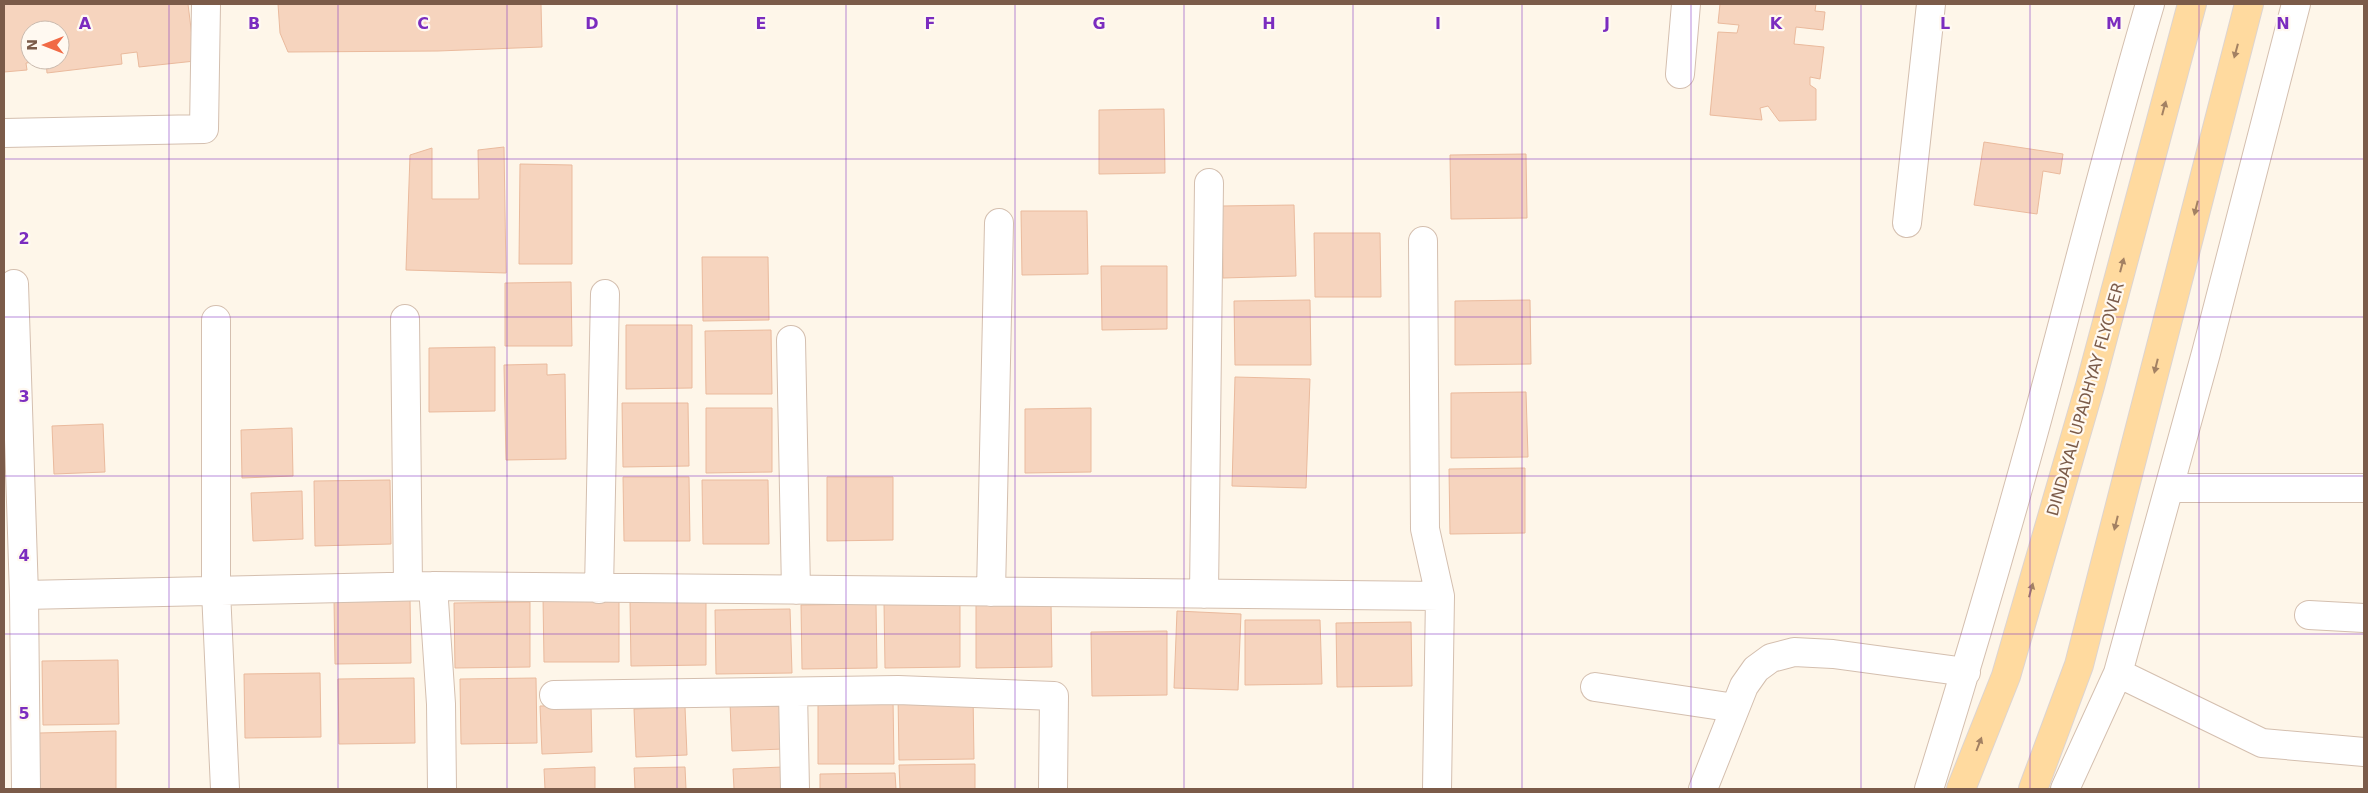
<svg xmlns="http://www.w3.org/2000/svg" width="2368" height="793" font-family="'DejaVu Sans',sans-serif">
  <rect width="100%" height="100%" fill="#fef6e9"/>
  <path fill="#f6d4be" stroke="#eaba9d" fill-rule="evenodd" d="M 4,4 L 188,4 L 195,61 L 139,67 L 137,52 L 121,54 L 122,64 L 47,73 L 46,61 L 26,63 L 27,70 L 4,72 ZM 30,30 L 60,30 L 60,60 L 30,60 Z
    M 278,4 L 541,4 L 542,47 L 438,51 L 288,52 L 280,33 Z
    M 1720,4 L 1816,4 L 1815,11 L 1825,12 L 1823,30 L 1796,27 L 1794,44 L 1824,47 L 1820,79 L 1810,77 L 1810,85 L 1816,89 L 1816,120 L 1779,121 L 1768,106 L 1760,108 L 1762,120 L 1710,115 L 1718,32 L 1737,33 L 1739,25 L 1718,23 Z
    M 1164,109 L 1165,173 L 1099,174 L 1099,110 Z
    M 1984,142 L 2063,154 L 2060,174 L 2043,171 L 2037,214 L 1974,205 Z
    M 504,147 L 506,273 L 406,270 L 410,155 L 432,148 L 432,199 L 479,199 L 478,150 Z
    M 1526,154 L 1527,218 L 1451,219 L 1450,155 Z
    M 520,164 L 572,165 L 572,264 L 519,264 Z
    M 1294,205 L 1296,276 L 1223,278 L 1222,206 Z
    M 1021,211 L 1087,211 L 1088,274 L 1022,275 Z
    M 1314,233 L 1380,233 L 1381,297 L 1315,297 Z
    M 702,257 L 768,257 L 769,320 L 703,321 Z
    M 1101,266 L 1167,266 L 1167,329 L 1102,330 Z
    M 571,282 L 572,346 L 505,346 L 505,283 Z
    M 1310,300 L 1311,365 L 1235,365 L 1234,301 Z
    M 1530,300 L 1531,364 L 1455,365 L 1455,301 Z
    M 626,325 L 692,325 L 692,388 L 626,389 Z
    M 771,330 L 772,394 L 706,394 L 705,331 Z
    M 495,347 L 495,411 L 429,412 L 429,348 Z
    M 547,364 L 547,375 L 565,374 L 566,459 L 506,460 L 504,365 Z
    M 1235,377 L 1310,379 L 1306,488 L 1232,486 Z
    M 1526,392 L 1528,457 L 1451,458 L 1451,393 Z
    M 622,403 L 688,403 L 689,466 L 623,467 Z
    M 706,408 L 772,408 L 772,472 L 706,473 Z
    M 1091,408 L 1091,472 L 1025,473 L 1025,409 Z
    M 103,424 L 105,472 L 54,474 L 52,426 Z
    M 292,428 L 293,476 L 242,478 L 241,430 Z
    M 1525,468 L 1525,533 L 1450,534 L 1449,469 Z
    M 623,477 L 689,477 L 690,541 L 624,541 Z
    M 827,477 L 893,477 L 893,540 L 827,541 Z
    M 390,480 L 391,544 L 315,546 L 314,481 Z
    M 702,480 L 768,480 L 769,544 L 703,544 Z
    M 302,491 L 303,539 L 253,541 L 251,493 Z
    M 619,596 L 619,662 L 544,662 L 543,598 Z
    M 410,599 L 411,663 L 335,664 L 334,600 Z
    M 706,601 L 706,665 L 631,666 L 630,602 Z
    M 530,602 L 530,667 L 455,668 L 454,603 Z
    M 884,603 L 960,603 L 960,667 L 885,668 Z
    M 976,603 L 1051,603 L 1052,667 L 976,668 Z
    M 876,604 L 877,668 L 802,669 L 801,605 Z
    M 790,609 L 792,673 L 716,674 L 715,610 Z
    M 1177,611 L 1241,614 L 1238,690 L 1174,688 Z
    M 1245,620 L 1320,620 L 1322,684 L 1245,685 Z
    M 1411,622 L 1412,686 L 1337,687 L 1336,623 Z
    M 1167,631 L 1167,695 L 1092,696 L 1091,632 Z
    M 118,660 L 119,724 L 43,725 L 42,661 Z
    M 320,673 L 321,737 L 245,738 L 244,674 Z
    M 414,678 L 415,743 L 339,744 L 338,679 Z
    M 536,678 L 537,743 L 461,744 L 460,679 Z
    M 973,694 L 974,759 L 899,760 L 898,695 Z
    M 818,699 L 893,699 L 894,764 L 818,764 Z
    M 781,702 L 783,749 L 732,751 L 730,703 Z
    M 591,705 L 592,752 L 542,754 L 540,706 Z
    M 685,707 L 687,755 L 636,757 L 634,709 Z
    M 116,731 L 116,789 L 40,789 L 39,733 Z
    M 975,764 L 975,789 L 900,789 L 899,765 Z
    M 595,767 L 595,789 L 545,789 L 544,769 Z
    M 685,767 L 686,789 L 635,789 L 634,768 Z
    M 783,767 L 784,789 L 734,789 L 733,769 Z
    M 895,773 L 896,789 L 820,789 L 820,774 Z"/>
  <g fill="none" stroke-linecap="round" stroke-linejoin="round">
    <g stroke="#d4bfaf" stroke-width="30">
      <path id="street" d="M 1680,74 L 1686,4
        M 4,133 L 204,129 L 206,4
        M 1907,223 L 1931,4
        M 1423,241 L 1425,529 L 1440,596
        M 14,284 L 24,595 L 26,789
        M 405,319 L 408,586
        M 216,320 L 216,591 L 225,789
        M 791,340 L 796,590
        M 2169,488 L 2364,488
        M 433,586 L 441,704 L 442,789
        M 599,589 L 605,294
        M 991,592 L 999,223
        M 1204,594 L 1209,183
        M 24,595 L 433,586 L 1440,596 L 1437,789
        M 2309,615 L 2364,618
        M 2118,673 L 2262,743 L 2364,752
        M 1595,687 L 1735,708
        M 793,692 L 795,789
        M 554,695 L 898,690 L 1054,696 L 1053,789
        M 1703,789 L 1744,686 L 1756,669 L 1771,658 L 1794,652 L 1833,654 L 1966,672
        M 1929,789 C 1966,671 2001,551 2034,431 C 2073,289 2108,146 2150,4
        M 2065,789 L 2118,673 L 2206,353 L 2296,4"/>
    </g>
    <g stroke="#ddd4d0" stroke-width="30">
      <path id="primary" d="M 1961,789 L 2006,676 L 2090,386 L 2192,4
        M 2033,789 L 2079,665 L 2249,4"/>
    </g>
    <use href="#street" stroke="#fff" stroke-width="28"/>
    <use href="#primary" stroke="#ffda9f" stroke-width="28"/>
  </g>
  <defs><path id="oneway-solid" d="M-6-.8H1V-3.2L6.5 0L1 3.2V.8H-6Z" transform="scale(1.25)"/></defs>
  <g fill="#a38163">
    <use href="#oneway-solid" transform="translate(2236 51) rotate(105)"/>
    <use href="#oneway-solid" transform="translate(2164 108) rotate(-75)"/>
    <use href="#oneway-solid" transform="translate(2196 208) rotate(104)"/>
    <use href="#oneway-solid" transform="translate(2122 265) rotate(-75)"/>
    <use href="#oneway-solid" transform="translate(2156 366) rotate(104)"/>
    <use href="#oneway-solid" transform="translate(2116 523) rotate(104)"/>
    <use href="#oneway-solid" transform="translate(2031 590) rotate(-74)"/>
    <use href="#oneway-solid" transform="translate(1979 744) rotate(-69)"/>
  </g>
  <path fill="none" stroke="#7b2cbf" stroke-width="1" stroke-opacity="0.55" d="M 169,4 L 169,789M 338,4 L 338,789M 507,4 L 507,789M 677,4 L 677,789M 846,4 L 846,789M 1015,4 L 1015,789M 1184,4 L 1184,789M 1353,4 L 1353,789M 1522,4 L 1522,789M 1691,4 L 1691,789M 1861,4 L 1861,789M 2030,4 L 2030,789M 2199,4 L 2199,789M 4,159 L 2364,159M 4,317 L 2364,317M 4,476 L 2364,476M 4,634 L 2364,634"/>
  <g text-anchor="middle" stroke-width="4.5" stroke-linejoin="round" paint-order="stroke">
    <g font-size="16" fill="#7b5b49" stroke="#fff9f1">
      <text transform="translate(2085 399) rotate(-74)" y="6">DINDAYAL UPADHYAY FLYOVER</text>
    </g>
  </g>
  <g font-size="16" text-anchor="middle" font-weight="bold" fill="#7b2cbf" stroke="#fff9f1" stroke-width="4.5" stroke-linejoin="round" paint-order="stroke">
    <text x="85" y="29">A</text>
    <text x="254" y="29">B</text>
    <text x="423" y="29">C</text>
    <text x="592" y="29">D</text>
    <text x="761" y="29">E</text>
    <text x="930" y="29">F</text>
    <text x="1099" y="29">G</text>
    <text x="1269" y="29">H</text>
    <text x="1438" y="29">I</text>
    <text x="1607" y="29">J</text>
    <text x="1776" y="29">K</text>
    <text x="1945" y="29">L</text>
    <text x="2114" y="29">M</text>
    <text x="2283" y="29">N</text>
    <text x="24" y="244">2</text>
    <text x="24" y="402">3</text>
    <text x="24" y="561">4</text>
    <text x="24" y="719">5</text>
  </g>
  <rect width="2368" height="793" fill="none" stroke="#7b5b49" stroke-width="10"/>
  <g transform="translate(45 45) rotate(270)"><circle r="24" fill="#fff9f1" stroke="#cabaae"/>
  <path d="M0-4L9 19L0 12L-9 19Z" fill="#f16a45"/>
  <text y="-8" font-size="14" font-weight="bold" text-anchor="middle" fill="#7b5b49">N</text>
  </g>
</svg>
